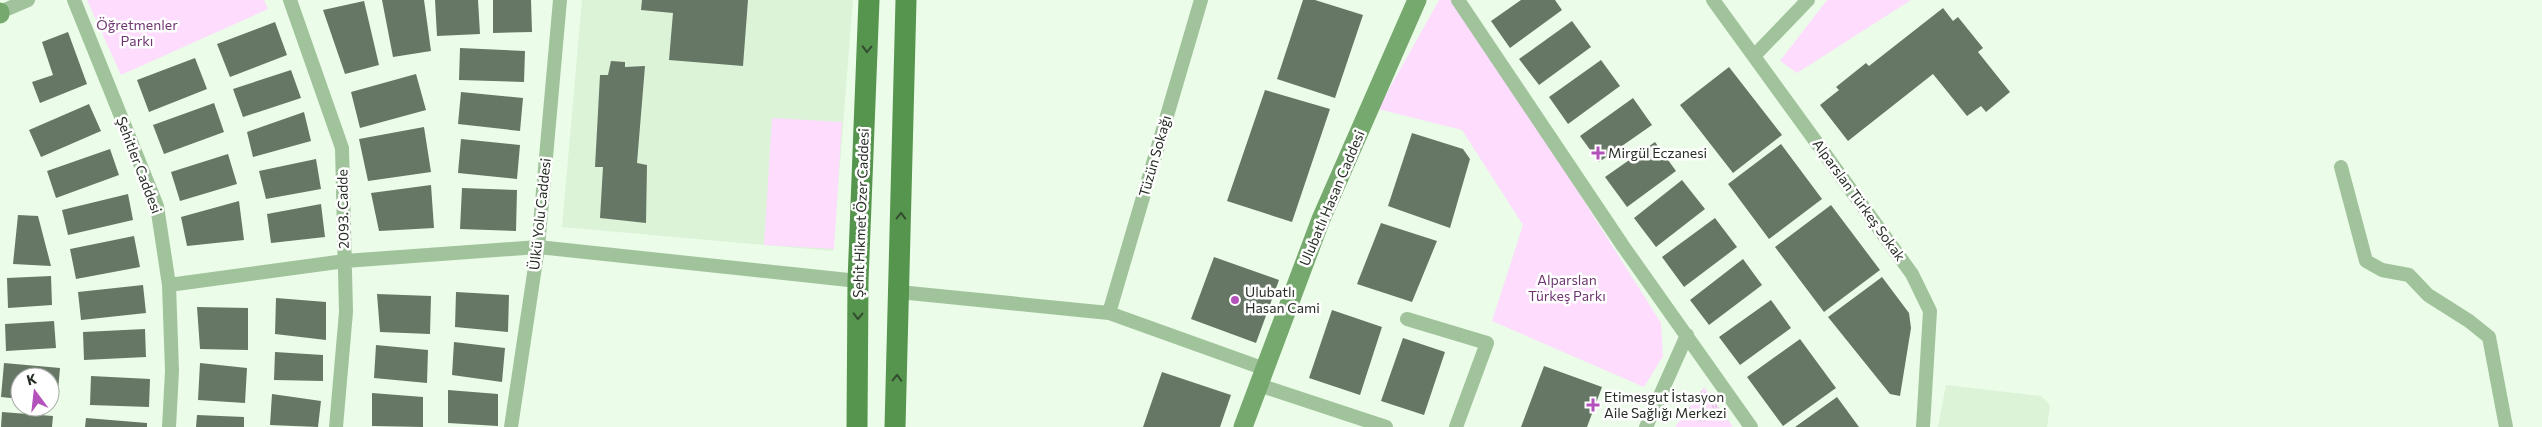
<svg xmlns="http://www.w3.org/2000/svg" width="2542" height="427" font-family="Commissioner,sans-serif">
  <defs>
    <pattern id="grass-tufts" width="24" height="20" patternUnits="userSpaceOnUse" patternTransform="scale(1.25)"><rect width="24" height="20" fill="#fddcfe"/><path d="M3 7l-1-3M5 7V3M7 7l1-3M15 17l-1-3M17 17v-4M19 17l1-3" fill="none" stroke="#d9bdda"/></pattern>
  </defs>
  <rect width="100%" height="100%" fill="#ebfce8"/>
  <path fill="#dcf3d8" d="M 582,0 L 853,0 L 833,251 L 562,227 Z
    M 1946,385 L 2041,396 L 2050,405 L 2047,427 L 1938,427 Z"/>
  <path fill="url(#grass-tufts)" d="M 1704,387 L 1733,427 L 1675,427 Z"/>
  <path fill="#fddcfe" d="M 87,0 L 264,0 L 268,9 L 121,75 Z
    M 1439,0 L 1457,0 L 1661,323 L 1663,356 L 1644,387 L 1492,321 L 1523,225 L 1462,130 L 1378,109 Z
    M 1827,0 L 1911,0 L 1797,73 L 1780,61 Z
    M 772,118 L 842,122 L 834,249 L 764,245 Z"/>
  <path fill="#677765" d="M 382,0 L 424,0 L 431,51 L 393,57 Z
    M 435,0 L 478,0 L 480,34 L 437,36 Z
    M 493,0 L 531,0 L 532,32 L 493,33 Z
    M 642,0 L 748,0 L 743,66 L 669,60 L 673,13 L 641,10 Z
    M 1303,0 L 1315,0 L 1363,15 L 1335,98 L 1277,79 Z
    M 1521,0 L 1555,0 L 1562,10 L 1510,48 L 1491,21 Z
    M 364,1 L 379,65 L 345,74 L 323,10 Z
    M 1943,8 L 1953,21 L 1958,17 L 1983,48 L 1978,52 L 2010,92 L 1986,112 L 1981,106 L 1967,116 L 1933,74 L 1848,141 L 1820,105 L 1839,90 L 1836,87 L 1866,63 L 1869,66 Z
    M 1572,21 L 1591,47 L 1539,85 L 1519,59 Z
    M 275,22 L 287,55 L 230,77 L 217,44 Z
    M 68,32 L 87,84 L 40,103 L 32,82 L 53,75 L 42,42 Z
    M 460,48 L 525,51 L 524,82 L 459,80 Z
    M 195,58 L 207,89 L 149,112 L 137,80 Z
    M 1601,60 L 1620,86 L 1568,124 L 1549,97 Z
    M 611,61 L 625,62 L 625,67 L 645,66 L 637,163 L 647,165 L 646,223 L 600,218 L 603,167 L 595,167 L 600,75 L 608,75 Z
    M 1729,67 L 1782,135 L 1733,173 L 1680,105 Z
    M 291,70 L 301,98 L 243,117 L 233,89 Z
    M 416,74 L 426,110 L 360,128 L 351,92 Z
    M 1265,90 L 1330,109 L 1292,222 L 1227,201 Z
    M 461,92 L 523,98 L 520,131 L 458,124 Z
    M 1633,98 L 1652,125 L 1599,162 L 1580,136 Z
    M 214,103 L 224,132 L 164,154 L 153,125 Z
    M 89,104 L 101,131 L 41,157 L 29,130 Z
    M 304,112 L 311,141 L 253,157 L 247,132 Z
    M 424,127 L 431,172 L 368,181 L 359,139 Z
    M 1412,133 L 1463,149 L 1470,159 L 1450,228 L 1388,206 Z
    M 461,139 L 520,145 L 517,179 L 458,173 Z
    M 1655,142 L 1676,171 L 1627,207 L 1605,177 Z
    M 1781,144 L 1822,199 L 1769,239 L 1728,184 Z
    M 110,149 L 119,175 L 56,198 L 47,171 Z
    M 228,154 L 237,184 L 180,201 L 171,172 Z
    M 316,159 L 321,189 L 266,199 L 259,171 Z
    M 1682,180 L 1705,209 L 1656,247 L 1634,218 Z
    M 431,185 L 434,228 L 379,231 L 371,193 Z
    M 462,188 L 517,190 L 516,231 L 460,229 Z
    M 128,194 L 133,220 L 68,235 L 62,210 Z
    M 239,201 L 244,240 L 187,246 L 181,217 Z
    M 321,204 L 325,237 L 271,243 L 267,214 Z
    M 1831,205 L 1880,270 L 1824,312 L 1775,247 Z
    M 18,215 L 38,216 L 51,266 L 13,264 Z
    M 1715,218 L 1737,247 L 1684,287 L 1662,257 Z
    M 1381,223 L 1437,241 L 1412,302 L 1357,284 Z
    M 134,236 L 140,267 L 76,279 L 70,249 Z
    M 1214,257 L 1279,280 L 1256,343 L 1191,319 Z
    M 1743,259 L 1762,285 L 1709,325 L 1690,300 Z
    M 51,276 L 52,305 L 8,308 L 7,278 Z
    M 1882,277 L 1909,313 L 1911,328 L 1900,396 L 1890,394 L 1828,317 Z
    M 143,285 L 146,313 L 81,320 L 78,292 Z
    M 456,292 L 509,295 L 508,332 L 455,327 Z
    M 377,294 L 431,296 L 430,334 L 380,332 Z
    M 276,298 L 326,302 L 326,340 L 275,334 Z
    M 1771,300 L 1791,328 L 1740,365 L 1719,337 Z
    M 197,307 L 248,308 L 248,350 L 200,349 Z
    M 1332,310 L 1382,327 L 1360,395 L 1309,378 Z
    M 54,321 L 56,348 L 6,351 L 5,324 Z
    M 145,329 L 146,357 L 84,360 L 83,332 Z
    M 1403,338 L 1445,352 L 1424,415 L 1381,401 Z
    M 1800,339 L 1836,388 L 1783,426 L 1747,377 Z
    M 454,342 L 505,348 L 502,382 L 452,375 Z
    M 376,345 L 428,350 L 427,383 L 374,378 Z
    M 275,352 L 323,355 L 323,381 L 274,380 Z
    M 4,363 L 60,368 L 57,402 L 50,402 L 50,377 L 20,377 L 20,399 L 1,397 Z
    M 200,363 L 247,368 L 245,403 L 198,400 Z
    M 1544,366 L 1602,387 L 1587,427 L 1521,427 Z
    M 1162,372 L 1231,395 L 1220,427 L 1143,427 Z
    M 91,376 L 150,379 L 149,407 L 90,405 Z
    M 448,390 L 498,394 L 498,426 L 448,423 Z
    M 372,393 L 423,397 L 423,427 L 372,426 Z
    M 272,394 L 321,401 L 318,427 L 270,425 Z
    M 1837,397 L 1859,427 L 1795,427 Z
    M 2,412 L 53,416 L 52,427 L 1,427 Z
    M 197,415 L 244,417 L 244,427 L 196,427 Z
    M 86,418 L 147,423 L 147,427 L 85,427 Z"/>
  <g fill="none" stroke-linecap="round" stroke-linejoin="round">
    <path stroke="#a1c39c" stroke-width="14" d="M 74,0 L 157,206 L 169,285 L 172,371 L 169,427
      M 290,0 L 342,148 L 346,312 L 336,427
      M 1458,0 L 1623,246 L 1751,427
      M 1713,0 L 1912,274 L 1930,311 L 1923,427
      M 0,12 L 28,0
      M 1754,56 L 1808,0
      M 2341,167 L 2366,261 L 2382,270 L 2409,275 L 2428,295 L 2469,321 L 2489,337 L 2506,427
      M 169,285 L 345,261 L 538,247 L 858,281
      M 899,292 L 1109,313 L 1265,369
      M 1109,313 L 1201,0
      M 1407,319 L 1487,343 L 1456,427
      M 1259,385 L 1386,427
      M 511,427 L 538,247 L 560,0
      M 1646,427 L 1687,335"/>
    <path stroke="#76a96e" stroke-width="19" d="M 0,14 L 0,12
      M 1243,427 L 1321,219 L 1417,0"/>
    <path stroke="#56954d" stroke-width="21" d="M 857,427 L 858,281 L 869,0
      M 895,427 L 906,0"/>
  </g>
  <defs><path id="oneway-chevron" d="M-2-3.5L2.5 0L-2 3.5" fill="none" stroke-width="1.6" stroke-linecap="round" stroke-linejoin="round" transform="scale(1.25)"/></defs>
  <g stroke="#344c31">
    <use href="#oneway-chevron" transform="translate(867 49) rotate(92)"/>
    <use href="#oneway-chevron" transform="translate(901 216) rotate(-89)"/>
    <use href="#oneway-chevron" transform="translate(858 316) rotate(91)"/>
    <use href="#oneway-chevron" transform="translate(897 378) rotate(-89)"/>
  </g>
  <g fill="#b352ba" stroke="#fff" stroke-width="2">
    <path d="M1595.5 145.5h5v5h5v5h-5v5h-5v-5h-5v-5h5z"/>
    <circle cx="1235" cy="300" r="5"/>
    <path d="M1590.5 397.5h5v5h5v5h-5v5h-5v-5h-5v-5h5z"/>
  </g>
  <g text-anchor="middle" stroke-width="5" stroke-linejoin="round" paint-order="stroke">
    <g font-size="14" fill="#6f3672" stroke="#fff">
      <text x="137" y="30">Öğretmenler<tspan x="137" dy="16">Parkı</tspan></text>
      <text x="1567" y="285">Alparslan<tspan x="1567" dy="16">Türkeş Parkı</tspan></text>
    </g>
    <g font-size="14" fill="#262d25" stroke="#fff" text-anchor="start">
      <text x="1608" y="158">Mirgül Eczanesi</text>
      <text x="1245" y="297">Ulubatlı<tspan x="1245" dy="16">Hasan Cami</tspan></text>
      <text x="1604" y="402">Etimesgut İstasyon<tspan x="1604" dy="16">Aile Sağlığı Merkezi</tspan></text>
    </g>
    <g font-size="14" fill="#262d25" stroke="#fff">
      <text transform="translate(1155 156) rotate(-74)" y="5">Tüzün Sokağı</text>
      <text transform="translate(139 165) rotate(69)" y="5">Şehitler Caddesi</text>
      <text transform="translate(1332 198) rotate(-67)" y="5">Ulubatlı Hasan Caddesi</text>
      <text transform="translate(1859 200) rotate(54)" y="5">Alparslan Türkeş Sokak</text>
      <text transform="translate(343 209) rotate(-91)" y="5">2093. Cadde</text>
      <text transform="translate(861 213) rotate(-88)" y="5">Şehit Hikmet Özer Caddesi</text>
      <text transform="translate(540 214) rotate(-84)" y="5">Ülkü Yolu Caddesi</text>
    </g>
  </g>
  <g transform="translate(35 392) rotate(345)"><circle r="24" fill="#ffffff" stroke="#a8aba8"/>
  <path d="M0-4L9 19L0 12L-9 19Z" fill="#b352ba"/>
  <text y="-8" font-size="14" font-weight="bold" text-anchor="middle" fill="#262d25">K</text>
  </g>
</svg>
